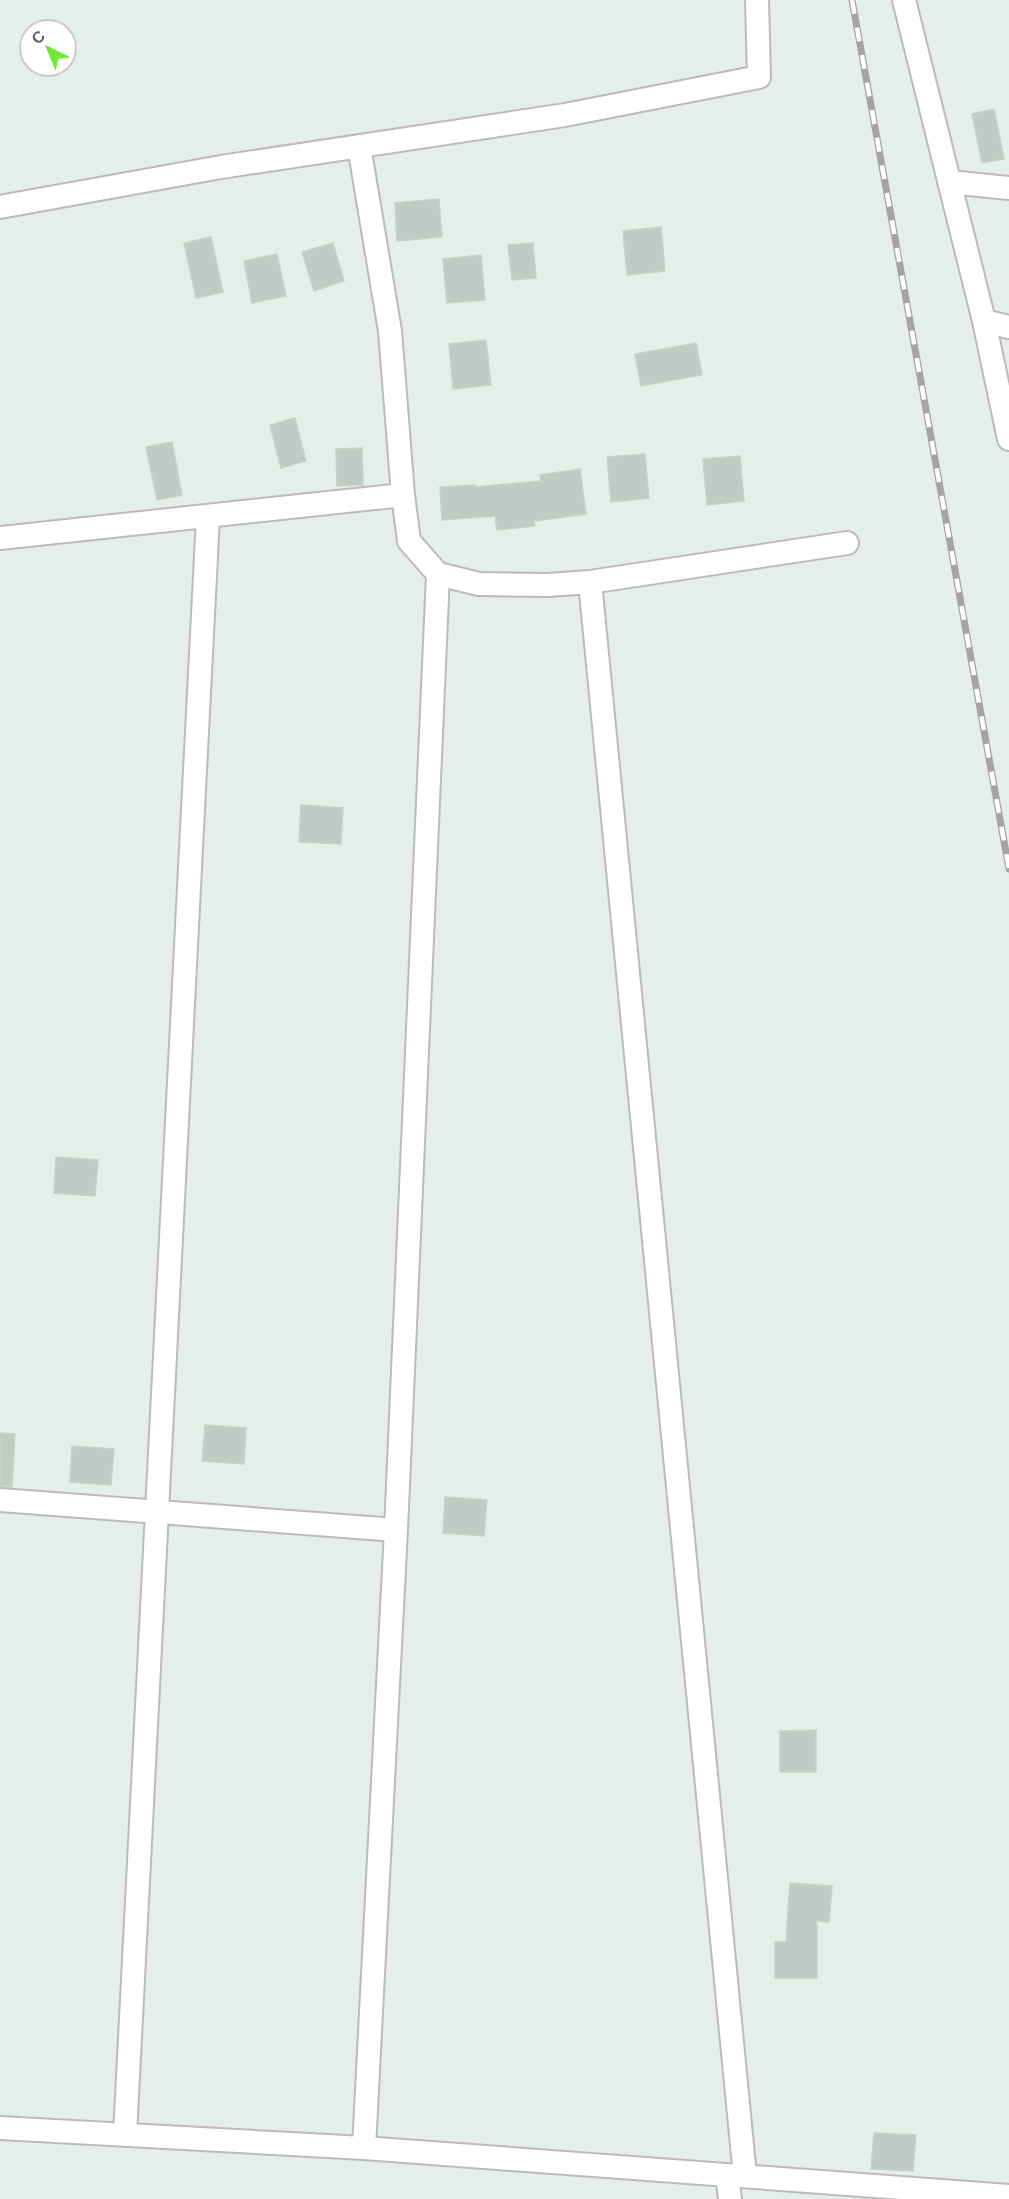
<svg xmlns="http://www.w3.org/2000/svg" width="1009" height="2199" font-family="'DM Sans',sans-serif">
  <rect width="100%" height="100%" fill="#e5efe9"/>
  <path fill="#c1cac5" stroke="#c3d4c8" stroke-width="1.5" d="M 994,109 L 1004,159 L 982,163 L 972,114 Z
    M 439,199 L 442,237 L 397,241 L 395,203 Z
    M 661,227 L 665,271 L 627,275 L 623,231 Z
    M 211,237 L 223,292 L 196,298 L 184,243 Z
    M 333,243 L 344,281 L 314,291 L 302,252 Z
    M 533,243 L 536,278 L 512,280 L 508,245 Z
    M 277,254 L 286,296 L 252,303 L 244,261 Z
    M 481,255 L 485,300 L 447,303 L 443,259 Z
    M 486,340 L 491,385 L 453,389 L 449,344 Z
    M 696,343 L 702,375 L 641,386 L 635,354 Z
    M 295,418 L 306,461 L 281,468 L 270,425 Z
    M 172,442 L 182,495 L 157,500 L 146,447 Z
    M 362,448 L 363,485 L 337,486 L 336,449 Z
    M 645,454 L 649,498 L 611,502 L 607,457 Z
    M 740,456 L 744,501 L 707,505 L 703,459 Z
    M 580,469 L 586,514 L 534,521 L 535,526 L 497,530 L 495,516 L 442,520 L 440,487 L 475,485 L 475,487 L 541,481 L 540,475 Z
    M 301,805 L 343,808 L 341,844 L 299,842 Z
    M 56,1157 L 98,1160 L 95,1196 L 54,1193 Z
    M 205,1425 L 246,1428 L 244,1464 L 202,1461 Z
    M 0,1433 L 15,1434 L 12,1487 L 0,1487 Z
    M 72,1446 L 114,1449 L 111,1485 L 70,1482 Z
    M 445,1497 L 487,1500 L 484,1536 L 443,1533 Z
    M 816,1730 L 816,1772 L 780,1772 L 780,1731 Z
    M 790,1883 L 832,1886 L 829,1922 L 817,1921 L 817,1978 L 775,1978 L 775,1942 L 786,1942 Z
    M 874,2133 L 916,2135 L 913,2171 L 871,2169 Z"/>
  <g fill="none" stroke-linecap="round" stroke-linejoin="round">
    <g stroke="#bfb8bd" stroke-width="26">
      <path id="minor" d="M 904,0 L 984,321 L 1009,439
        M 359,146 L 390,331 L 403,495 L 409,541 L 438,574 L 479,584 L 548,585 L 590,582 L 847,543
        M 949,182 L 1009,188
        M 0,207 L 221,167 L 565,115 L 759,77 L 757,0
        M 984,321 L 1009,327
        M 0,538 L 403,495
        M 590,582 L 745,2176
        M 0,1500 L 396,1530
        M 0,2128 L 364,2148 L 1009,2196
        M 125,2135 L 208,517
        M 364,2148 L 396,1530 L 438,574
        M 727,2175 L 730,2199"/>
    </g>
    <use href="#minor" stroke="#fff" stroke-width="22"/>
    <g stroke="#a6a3a5" stroke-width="7">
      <path id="rail" d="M 852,0 L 1009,869"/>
    </g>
    <use href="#rail" stroke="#fff" stroke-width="4.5" stroke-dasharray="14" stroke-linecap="butt"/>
  </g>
  <g transform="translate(48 48) rotate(317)"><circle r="28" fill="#ffffff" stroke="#c2bec1" stroke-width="1.5"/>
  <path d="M0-4.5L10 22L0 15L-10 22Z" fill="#6deb30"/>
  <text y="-9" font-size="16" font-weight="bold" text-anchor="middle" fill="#665d64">С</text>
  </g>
</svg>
